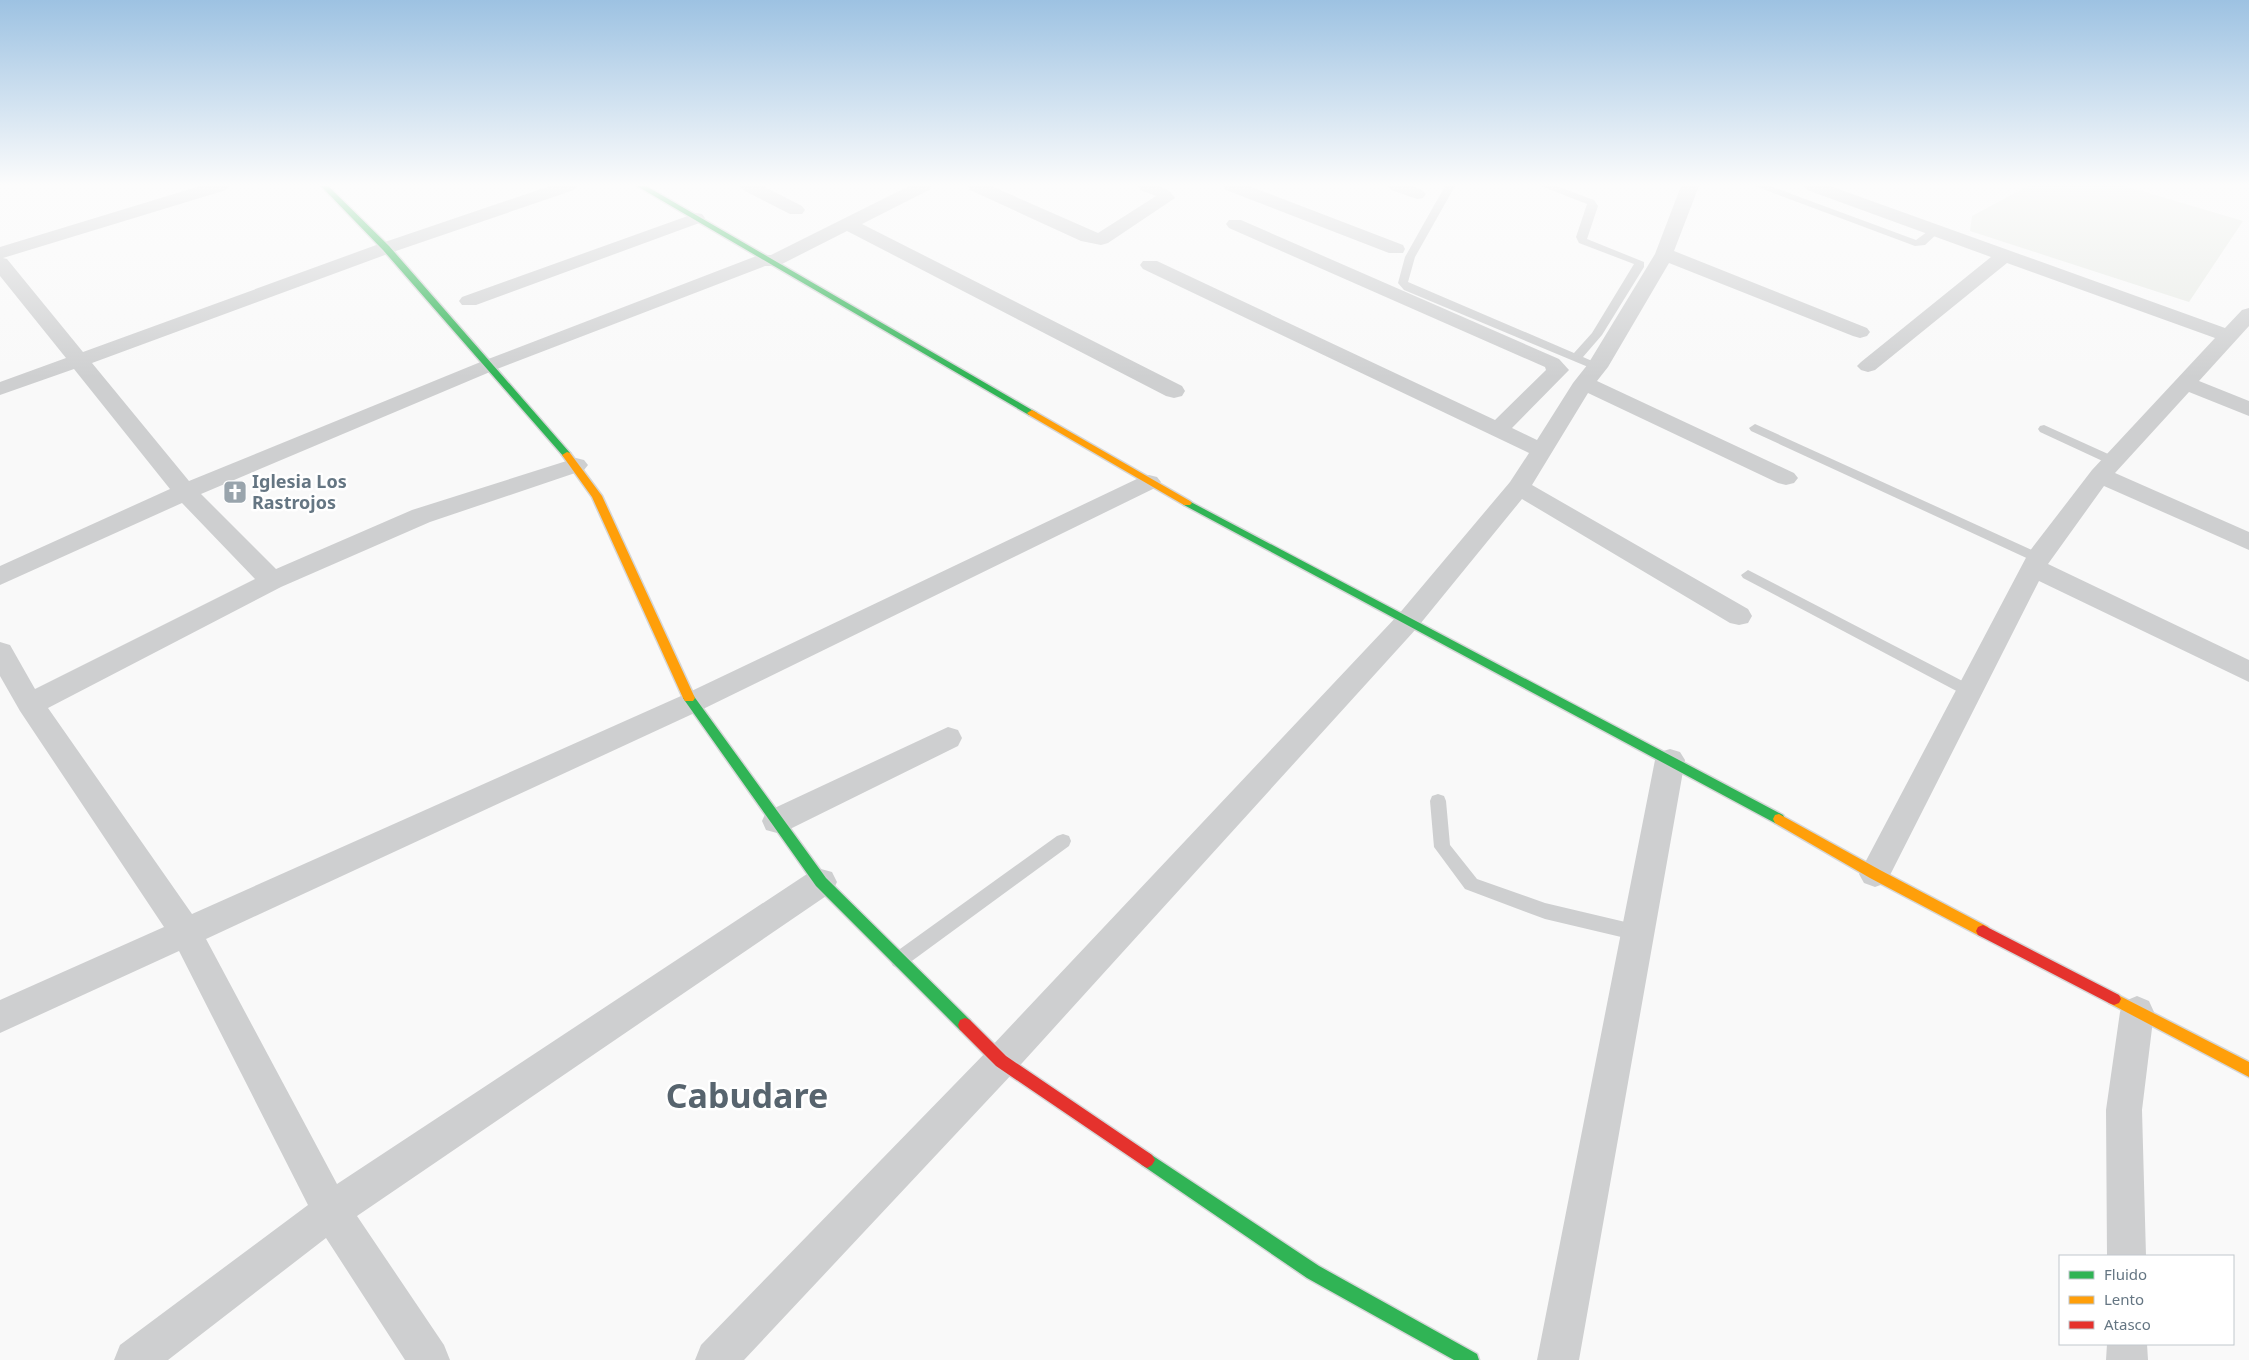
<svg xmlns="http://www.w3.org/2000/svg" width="2249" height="1360" font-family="'Noto Sans',sans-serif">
  <rect width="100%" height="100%" fill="#f9f9f9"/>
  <path fill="#e8ebe6" d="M 2028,186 L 2125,186 L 2243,221 L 2189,302 L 1970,231 L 1972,216 Z"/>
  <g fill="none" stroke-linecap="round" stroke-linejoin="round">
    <g stroke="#d5d6d7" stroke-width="3">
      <path id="fast" d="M 321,186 L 328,186 L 389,246 L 570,453 L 570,457 L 564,457 L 383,250 Z
        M 637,186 L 646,186 L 1037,413 L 1035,415 L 1029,415 Z
        M 1187,500 L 1783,815 L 1785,819 L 1783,823 L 1779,824 L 1775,823 L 1184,505 L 1182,503 L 1184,501 Z
        M 689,694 L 693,695 L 826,878 L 970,1020 L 972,1025 L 970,1030 L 965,1032 L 960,1030 L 816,886 L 685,701 L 683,698 L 685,695 Z
        M 1147,1152 L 1319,1266 L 1477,1354 L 1479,1360 L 1454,1360 L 1307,1278 L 1142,1165 L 1139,1160 L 1142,1155 Z"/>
    </g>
    <g stroke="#d5d6d7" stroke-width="3">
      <path id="slow" d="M 1032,410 L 1190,501 L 1192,503 L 1190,505 L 1184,505 L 1029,415 L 1027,413 Z
        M 567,452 L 570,453 L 602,496 L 695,698 L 693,701 L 685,701 L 683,698 L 592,497 L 562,455 Z
        M 1779,814 L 1880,870 L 1988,927 L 1990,931 L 1988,935 L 1983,937 L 1978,935 L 1870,878 L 1775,823 L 1773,819 L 1775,815 Z
        M 2114,993 L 2249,1062 L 2249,1077 L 2109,1003 L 2107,999 L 2109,995 Z"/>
    </g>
    <g stroke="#d5d6d7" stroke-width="3">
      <path id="jam" d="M 1983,925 L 2119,995 L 2121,999 L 2119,1003 L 2114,1005 L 2109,1003 L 1978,935 L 1976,931 L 1978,927 Z
        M 965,1018 L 970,1020 L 1006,1056 L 1152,1155 L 1155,1160 L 1152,1165 L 1147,1168 L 1142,1165 L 996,1066 L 960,1030 L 958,1025 L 960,1020 Z"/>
    </g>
    <path fill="#cecfd0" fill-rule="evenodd" d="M 1445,186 L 1455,186 L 1415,257 L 1408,282 L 1574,353 L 1592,333 L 1634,264 L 1579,243 L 1576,237 L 1587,204 L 1541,186 L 1556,186 L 1594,200 L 1598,206 L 1587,239 L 1644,262 L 1644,267 L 1602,335 L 1583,357 L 1601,365 L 1601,369 L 1593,369 L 1404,290 L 1398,283 L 1405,257 Z
      M 1755,186 L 1770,186 L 1916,240 L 1931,229 L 1940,231 L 1925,245 L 1915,246 Z
      M 1755,424 L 2043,555 L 2045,558 L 2038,563 L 2033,561 L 1751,431 L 1749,428 Z
      M 2044,425 L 2117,458 L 2119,461 L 2117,464 L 2109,464 L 2040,432 L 2038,429 L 2040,426 Z
      M 1748,570 L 1974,687 L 1977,691 L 1974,695 L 1964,695 L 1743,578 L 1741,575 Z
      M 1438,794 L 1444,796 L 1446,801 L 1450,845 L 1477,879 L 1545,903 L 1638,925 L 1644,927 L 1647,933 L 1644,939 L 1638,941 L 1545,919 L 1465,889 L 1434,847 L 1430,801 L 1432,796 Z
      M 1063,834 L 1069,836 L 1071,841 L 1069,846 L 905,966 L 899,968 L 893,966 L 890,960 L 893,954 L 1057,836 Z"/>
    <path fill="#cecfd0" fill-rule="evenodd" d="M 200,186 L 229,186 L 226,190 L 3,258 L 7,259 L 83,352 L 379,244 L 550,186 L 577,186 L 574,190 L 393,252 L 92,363 L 189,481 L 483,361 L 759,255 L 771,255 L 909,186 L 932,186 L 929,190 L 862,224 L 1182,386 L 1185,391 L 1182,396 L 1174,398 L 1166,396 L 847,231 L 778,266 L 765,266 L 497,369 L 201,494 L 276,569 L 412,510 L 576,458 L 584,460 L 588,465 L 584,470 L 430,522 L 281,587 L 48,708 L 192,914 L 681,696 L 1141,477 L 1149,475 L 1157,477 L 1161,482 L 1157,487 L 701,710 L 206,939 L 337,1184 L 810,872 L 821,869 L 832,872 L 837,882 L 832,892 L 357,1216 L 444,1345 L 450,1360 L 405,1360 L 326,1238 L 168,1360 L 114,1360 L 120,1345 L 308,1205 L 179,951 L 0,1033 L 0,1000 L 164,927 L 20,711 L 0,676 L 0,642 L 10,645 L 35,689 L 255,579 L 182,503 L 0,585 L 0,566 L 170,489 L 74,369 L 0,395 L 0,382 L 66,358 L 0,276 L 0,247 Z
      M 740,186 L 763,186 L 802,206 L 805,210 L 802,214 L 790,214 L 743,190 Z
      M 967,186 L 991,186 L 1098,233 L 1156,196 L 1140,190 L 1137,186 C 1153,186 1166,183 1175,198 L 1108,243 L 1101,245 L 1081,241 L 970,190 Z
      M 1223,186 L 1249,186 L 1403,245 L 1405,249 L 1403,253 L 1389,253 L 1226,190 Z
      M 1388,186 C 1400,186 1418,183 1426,194 L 1423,198 L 1417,199 L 1391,190 Z
      M 1681,186 L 1699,186 L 1674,251 L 1867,328 L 1870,332 L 1867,336 L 1860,338 L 1853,336 L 1669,263 L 1608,367 L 1597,381 L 1794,473 L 1798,478 L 1794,483 L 1786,485 L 1778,483 L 1588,393 L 1532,485 L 1748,609 L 1752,616 L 1748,623 L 1739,625 L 1730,623 L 1522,499 L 1416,629 L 1013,1073 L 744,1360 L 695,1360 L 701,1345 L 989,1049 L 1398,615 L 1510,482 L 1529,453 L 1143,269 L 1140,265 L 1143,261 L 1157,261 L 1495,420 L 1546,370 L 1545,367 L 1229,228 L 1226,224 L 1229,220 L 1241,220 L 1559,359 L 1569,370 L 1512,428 L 1537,440 L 1573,383 L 1588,364 L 1655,254 Z
      M 1804,186 L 1830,186 L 2225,328 L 2242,310 L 2249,308 L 2249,326 L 2199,381 L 2249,401 L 2249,416 L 2189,392 L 2115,473 L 2249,532 L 2249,550 L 2104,486 L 2048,564 L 2249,660 L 2249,682 L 2039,581 L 1886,883 L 1875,887 L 1864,883 L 1859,874 L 2029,552 L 2092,470 L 2215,338 L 2007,263 L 1875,370 L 1868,372 L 1861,370 L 1857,366 L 1861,362 L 1991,257 L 1807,190 Z
      M 696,213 L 702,214 L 705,218 L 702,222 L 476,305 L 462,305 L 459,301 L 462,297 Z
      M 948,727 L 958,730 L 962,738 L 958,746 L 788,830 L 777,833 L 766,830 L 762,821 L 766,812 Z
      M 1670,749 L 1680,752 L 1685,760 L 1579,1360 L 1537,1360 L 1655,760 L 1660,752 Z
      M 2137,996 L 2149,1001 L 2154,1012 L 2142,1110 L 2146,1256 L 2107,1256 L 2106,1110 L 2120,1012 L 2125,1001 Z
      M 2107,1344 L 2147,1344 L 2148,1360 L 2106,1360 Z"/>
    <use href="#fast" fill="#30b455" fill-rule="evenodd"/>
    <use href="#slow" fill="#ff9f0a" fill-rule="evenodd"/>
    <use href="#jam" fill="#e5322d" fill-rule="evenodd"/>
  </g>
  <linearGradient id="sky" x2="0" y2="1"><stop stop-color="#9dc2e2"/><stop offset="0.49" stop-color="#fcfcfc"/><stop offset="1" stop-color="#fcfcfc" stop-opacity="0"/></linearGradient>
  <rect width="2249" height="377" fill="url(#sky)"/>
  <defs>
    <g id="church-square" transform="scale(1.25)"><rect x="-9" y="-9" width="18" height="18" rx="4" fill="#99a4ac" stroke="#fff"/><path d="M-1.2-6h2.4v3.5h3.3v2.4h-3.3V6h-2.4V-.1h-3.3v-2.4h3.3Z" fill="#fff"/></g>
  </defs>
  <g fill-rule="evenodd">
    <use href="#church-square" x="235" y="492"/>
  </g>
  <g text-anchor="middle" stroke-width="5" stroke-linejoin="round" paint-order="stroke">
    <g font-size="18" font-weight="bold" fill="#657683" stroke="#fff" text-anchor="start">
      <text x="252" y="488">Iglesia Los<tspan x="252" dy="21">Rastrojos</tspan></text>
    </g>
    <g font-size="34" font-weight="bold" fill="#57646e" stroke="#fff">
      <text x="747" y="1108">Cabudare</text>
    </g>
  </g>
  <rect x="2059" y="1255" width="175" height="90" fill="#ffffff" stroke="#c1c8cd"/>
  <rect x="2069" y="1271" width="25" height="8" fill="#30b455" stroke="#c1c8cd"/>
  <text x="2104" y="1280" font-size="15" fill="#657683">Fluido</text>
  <rect x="2069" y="1296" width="25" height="8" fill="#ff9f0a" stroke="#c1c8cd"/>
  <text x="2104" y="1305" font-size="15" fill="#657683">Lento</text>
  <rect x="2069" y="1321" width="25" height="8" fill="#e5322d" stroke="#c1c8cd"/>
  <text x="2104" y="1330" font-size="15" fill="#657683">Atasco</text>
</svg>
